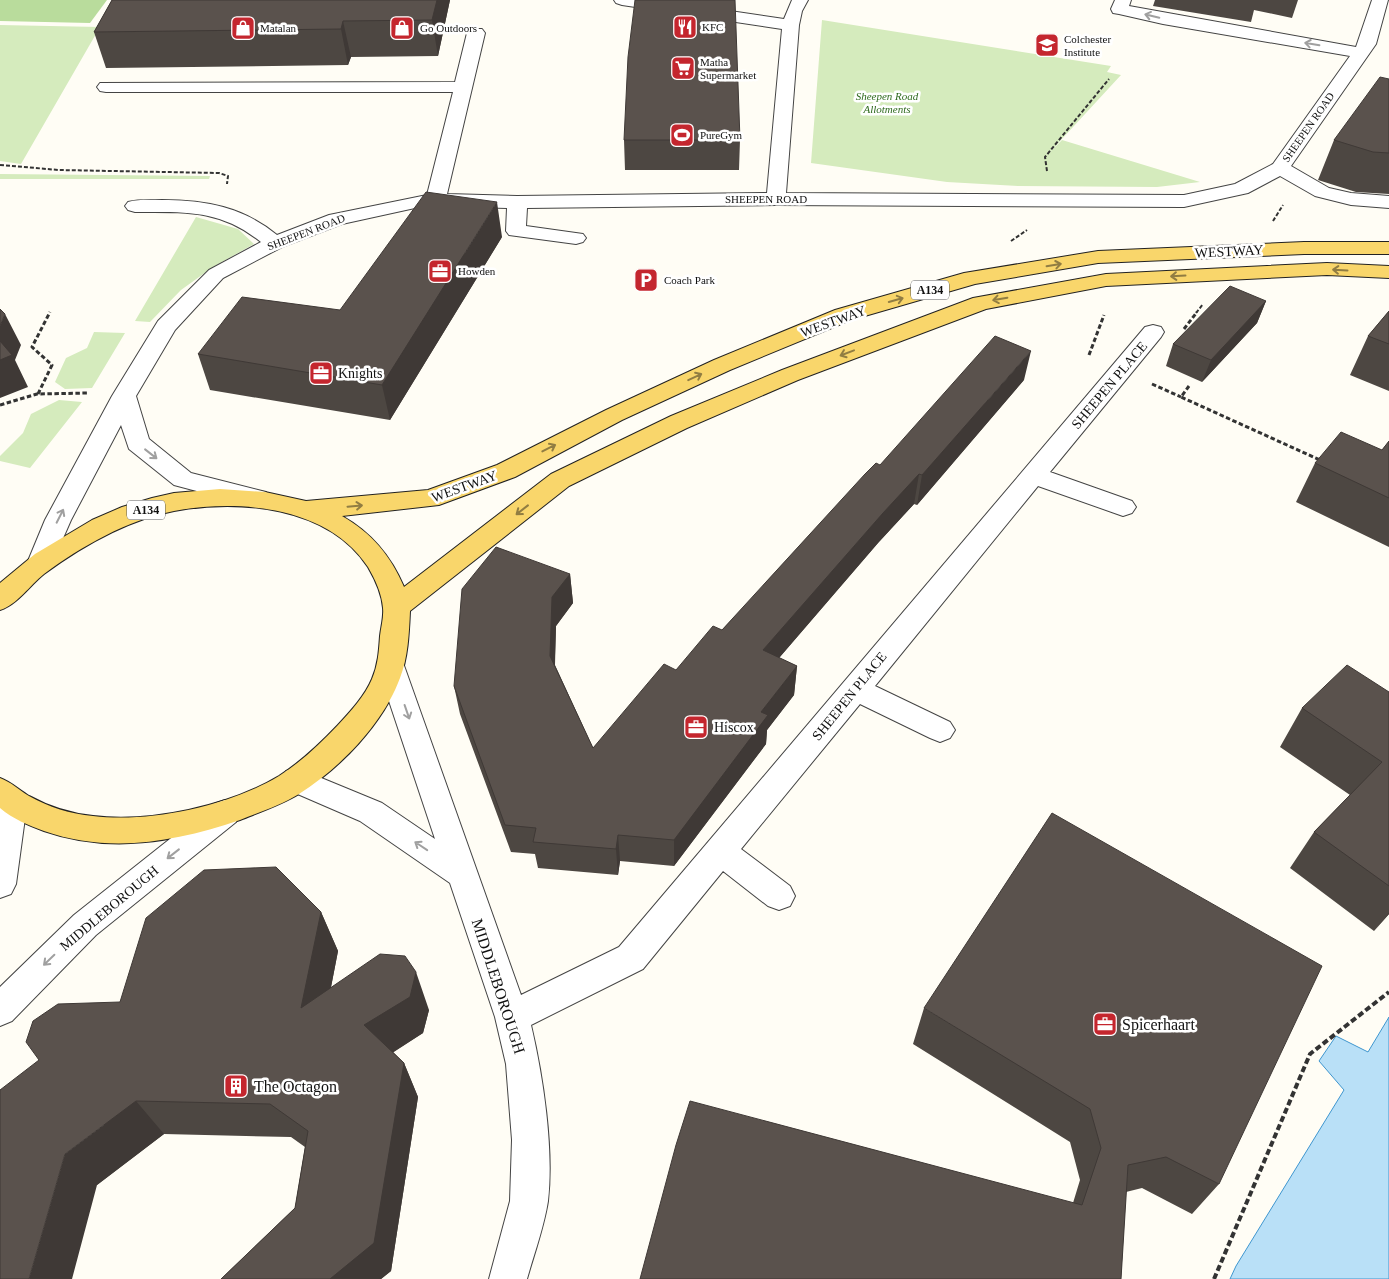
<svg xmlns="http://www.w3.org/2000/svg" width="1389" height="1279" font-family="'Times New Roman',serif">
  <rect width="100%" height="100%" fill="#fffdf5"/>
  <path fill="#d5ebbd" d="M 822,20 L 1111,66 L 1107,72 L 1121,75 L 1049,153 L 1062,140 L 1200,182 L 1157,187 L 1018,186 L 947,182 L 811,163 Z
    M 0,25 L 100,27 L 21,164 L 0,161 Z
    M 0,174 L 210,176 L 209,179 L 0,179 Z
    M 196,217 L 238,229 L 254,244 L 213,267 L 181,290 L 150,322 L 135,321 Z
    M 94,332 L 125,333 L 92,388 L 65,389 L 55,382 L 66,358 L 87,348 Z
    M 59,400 L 82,402 L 30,468 L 0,461 L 0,456 L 23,433 L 31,414 Z"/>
  <path fill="#b9dc9c" d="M 0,0 L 107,0 L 90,23 L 0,21 Z"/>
  <path fill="#b9e0f7" stroke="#3f96cf" d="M 1389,1017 L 1389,1279 L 1230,1279 L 1236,1266 L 1344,1090 L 1319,1061 L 1336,1036 L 1368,1052 Z"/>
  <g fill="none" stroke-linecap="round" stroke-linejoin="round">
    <g stroke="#444" stroke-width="2">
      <path id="minor" d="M 614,0 L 656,0 L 784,19 L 792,0 L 808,0 L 802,11 L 799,25 L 786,193 L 1184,195 L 1235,184 L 1273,164 L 1350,56 L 1163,24 L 1119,14 L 1113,13 L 1111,9 L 1115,0 L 1131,0 L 1129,6 L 1356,47 L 1372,0 L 1388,0 L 1376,44 L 1291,166 L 1329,188 L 1351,193 L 1389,196 L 1389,208 L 1351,205 L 1315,196 L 1280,176 L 1248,193 L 1184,207 L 776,205 L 527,208 L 526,226 L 583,234 L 586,238 L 583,242 L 576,244 L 509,235 L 506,231 L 507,208 L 436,206 L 415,208 L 342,224 L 282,247 L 223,278 L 175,330 L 136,396 L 149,439 L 191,473 L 266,492 L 270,498 L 266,504 L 257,507 L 174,485 L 129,449 L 121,425 L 71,520 L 50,568 L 41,571 L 32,568 L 28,561 L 45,520 L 112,396 L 158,321 L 209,270 L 261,242 C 220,209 185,212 135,212 L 128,210 L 125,206 L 128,202 C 139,199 151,200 162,200 C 206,200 243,207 277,235 L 329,215 L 427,195 L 453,92 L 106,92 L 100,91 L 97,87 L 100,83 L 455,82 L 467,33 L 470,29 L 482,29 L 485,33 L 447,194 L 517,196 L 767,193 L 782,29 L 622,5 L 616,3 Z
        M 1153,325 L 1161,327 L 1164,332 L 1161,337 L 1050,472 L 1132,501 L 1136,507 L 1132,513 L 1123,516 L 1038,486 L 875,686 L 950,722 L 955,730 L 950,738 L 940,742 L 930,738 L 860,704 L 741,849 L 790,886 L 795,896 L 790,906 L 779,910 L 768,906 L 723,871 L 643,969 L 531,1025 C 543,1076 554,1148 548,1201 C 544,1227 534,1254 527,1279 L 489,1279 L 510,1201 L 512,1140 L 506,1064 L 495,1017 L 450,883 L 360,821 L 286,789 L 282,780 L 286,771 L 297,768 L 382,803 L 435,839 L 377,665 L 381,657 L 391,654 L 401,657 L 521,995 L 619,947 L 1145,327 Z
        M 12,790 L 23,794 L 27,803 L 16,884 L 11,894 L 0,898 L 0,797 Z
        M 225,800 L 236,804 L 240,813 L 236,822 L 96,935 L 12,1021 L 0,1026 L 0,987 L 74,915 L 214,804 Z"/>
    </g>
    <g stroke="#222" stroke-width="2">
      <path id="major" d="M 1304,242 L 1389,242 L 1389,254 L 1304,254 L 1098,263 L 975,284 L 851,320 L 730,370 L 622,420 L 515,477 L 439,505 L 342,516 C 372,533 391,556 404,587 L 551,474 L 671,416 L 782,370 L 973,298 L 1106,274 L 1327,263 L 1389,266 L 1389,278 L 1327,275 L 1106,286 L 986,309 L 798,380 L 687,428 L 569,486 L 410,611 C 409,633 408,658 400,678 C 383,724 340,768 299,794 C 281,805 260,812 240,820 C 175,842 110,854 44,831 C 28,825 13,819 0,808 L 0,778 C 11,782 19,790 29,796 C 49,807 70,814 93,816 C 150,823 229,806 279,776 C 301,762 320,744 338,725 C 350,712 365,696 372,679 C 378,665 379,651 380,636 C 381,627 384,617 383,608 C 382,594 375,579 368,567 C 328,506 239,499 174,511 C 127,520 82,546 44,574 C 30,585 17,605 0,610 L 0,583 L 35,554 L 92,520 L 122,507 L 152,498 L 174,493 L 220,489 L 265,492 L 306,501 L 428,490 L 497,465 L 606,410 L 714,360 L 835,310 L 964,273 L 1098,251 Z"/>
    </g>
    <path stroke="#333" stroke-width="2" stroke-dasharray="4 2" stroke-linecap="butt" d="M 0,165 L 59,170 L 219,173 L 228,176 L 227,184
      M 1047,171 L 1045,157 L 1109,79
      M 1273,221 L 1283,205
      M 1011,241 L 1027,230
      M 1196,313 L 1203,304"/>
    <path stroke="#333" stroke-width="3" stroke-dasharray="4.5 2.5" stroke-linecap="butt" d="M 1184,329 L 1197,312
      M 1089,355 L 1104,315
      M 1152,384 L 1181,397
      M 1189,386 L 1181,397 L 1320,460
      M 38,394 L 52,365 L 32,347 L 50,312
      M 0,405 L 37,394 L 88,393"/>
    <path stroke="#333" stroke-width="4" stroke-dasharray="6 3" stroke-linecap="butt" d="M 1214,1279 L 1310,1054 L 1389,992"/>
    <use href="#minor" fill="#fff" fill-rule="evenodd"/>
    <use href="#major" fill="#f9d66b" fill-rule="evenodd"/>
  </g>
  <path fill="#4d4742" d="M 112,0 L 450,0 L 438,56 L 351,57 L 348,65 L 106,68 L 94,32 Z
    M 1155,0 L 1298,0 L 1292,18 L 1254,10 L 1251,22 L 1153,6 Z
    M 1389,79 L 1389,194 L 1356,192 L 1318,180 L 1334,140 Z
    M 624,140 L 740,140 L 739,170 L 625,170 Z
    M 502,237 L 390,420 L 210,390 L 198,354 L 340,310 Z
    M 1266,301 L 1257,323 L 1202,382 L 1166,366 L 1173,344 Z
    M 1389,311 L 1389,391 L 1350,375 L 1368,336 Z
    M 1024,380 L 917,505 L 914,504 L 878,543 L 779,658 L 797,666 L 794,695 L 767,730 L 766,744 L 674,866 L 620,861 L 618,875 L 538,868 L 535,854 L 511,852 L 460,714 L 454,686 L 570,574 L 573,603 L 556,626 L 555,665 L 593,748 L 676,670 L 722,630 L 880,465 Z
    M 1389,441 L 1389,547 L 1296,502 L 1315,463 L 1382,450 Z
    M 1389,692 L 1389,914 L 1374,931 L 1290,868 L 1314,832 L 1350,795 L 1280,747 L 1302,708 Z
    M 321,912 L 338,951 L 331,987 L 429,1010 L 423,1033 L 393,1052 L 404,1063 L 418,1097 L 391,1271 L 381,1279 L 221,1279 L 295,1208 L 305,1147 L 291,1137 L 164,1134 L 97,1185 L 120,1002 Z
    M 924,1008 L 1219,1184 L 1192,1214 L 1142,1188 L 1126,1192 L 1121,1279 L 1073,1203 L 1080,1180 L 1070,1142 L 913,1044 Z"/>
  <path fill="#3f3936" d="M 437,0 L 450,0 L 438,56 L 432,20 Z
    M 343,21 L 351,57 L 348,65 L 341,29 Z
    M 497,202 L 502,237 L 390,420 L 382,385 Z
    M 1266,301 L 1257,323 L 1202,382 L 1211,360 Z
    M 5,314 L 21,345 L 15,360 L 28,387 L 0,398 L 0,326 Z
    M 1031,351 L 1024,380 L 917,505 L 922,475 Z
    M 919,474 L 914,504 L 878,543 L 761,679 L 763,650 L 883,513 Z
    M 570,574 L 573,603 L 556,626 L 554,685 L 550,656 L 552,597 Z
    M 797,666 L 794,695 L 767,730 L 766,744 L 674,866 L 674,840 L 761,712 Z
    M 618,835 L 620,861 L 618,875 L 616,849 Z
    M 321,912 L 338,951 L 320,1044 L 301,1008 Z
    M 1389,913 L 1389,914 L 1374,931 Z
    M 416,972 L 429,1010 L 423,1033 L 380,1061 L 364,1025 Z
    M 404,1063 L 418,1097 L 391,1271 L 381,1279 L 330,1279 Z
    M 136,1101 L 164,1134 L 97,1185 L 72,1279 L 29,1279 L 65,1154 Z"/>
  <path fill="#5a524d" stroke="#3f3936" d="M 112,0 L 437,0 L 432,20 L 343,21 L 341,29 L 94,32 Z
    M 635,0 L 735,0 L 740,140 L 624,140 L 628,57 Z
    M 1380,77 L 1389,79 L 1389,153 L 1373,152 L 1334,140 Z
    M 426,192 L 497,202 L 382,385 L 198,354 L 242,297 L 340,310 Z
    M 1230,286 L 1266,301 L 1211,360 L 1173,344 Z
    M 0,309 L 5,314 L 0,326 Z
    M 1389,311 L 1389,344 L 1368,336 Z
    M 995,336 L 1031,351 L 922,475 L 919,474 L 883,513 L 763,650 L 797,666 L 761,712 L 768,715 L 674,840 L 618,835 L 616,849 L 533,842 L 536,828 L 505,825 L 454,686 L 462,589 L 496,547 L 570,574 L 552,597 L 550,656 L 593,748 L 664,664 L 676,670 L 713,626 L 722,630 L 865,474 L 876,463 L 880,465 Z
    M 0,341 L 12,355 L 0,360 Z
    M 1341,432 L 1382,450 L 1389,441 L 1389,498 L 1315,463 Z
    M 1347,665 L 1389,692 L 1389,886 L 1314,832 L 1382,762 L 1302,708 Z
    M 1052,813 L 1322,966 L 1219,1184 L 1166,1157 L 1128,1165 L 1121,1279 L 640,1279 L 676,1145 L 690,1101 L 1082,1205 L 1101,1148 L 1090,1109 L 924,1008 Z
    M 276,867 L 321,912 L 301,1008 L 380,954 L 405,956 L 416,972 L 410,997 L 364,1025 L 404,1063 L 374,1243 L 330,1279 L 221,1279 L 295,1208 L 308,1131 L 270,1104 L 136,1101 L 65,1154 L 29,1279 L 0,1279 L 0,1090 L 39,1060 L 26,1042 L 33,1021 L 58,1004 L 120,1002 L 146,918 L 204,870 Z"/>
  <defs><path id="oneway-shaft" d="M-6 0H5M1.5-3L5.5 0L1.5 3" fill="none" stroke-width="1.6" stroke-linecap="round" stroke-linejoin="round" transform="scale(1.25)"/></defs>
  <g stroke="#a0a0a0">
    <use href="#oneway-shaft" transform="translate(1152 16) rotate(-167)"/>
    <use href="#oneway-shaft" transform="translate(1312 44) rotate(-171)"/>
    <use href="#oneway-shaft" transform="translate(151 454) rotate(38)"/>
    <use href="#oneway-shaft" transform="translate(60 516) rotate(-63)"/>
    <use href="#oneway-shaft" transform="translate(407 712) rotate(71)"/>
    <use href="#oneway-shaft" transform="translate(421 846) rotate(-146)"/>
    <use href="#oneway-shaft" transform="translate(173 854) rotate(142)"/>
    <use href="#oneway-shaft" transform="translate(49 960) rotate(136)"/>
  </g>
  <g stroke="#917d42">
    <use href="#oneway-shaft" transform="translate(1054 265) rotate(-9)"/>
    <use href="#oneway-shaft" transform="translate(1340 270) rotate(-177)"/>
    <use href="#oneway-shaft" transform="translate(1178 276) rotate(177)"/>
    <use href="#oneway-shaft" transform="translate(1000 299) rotate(170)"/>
    <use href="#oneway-shaft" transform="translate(896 300) rotate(-16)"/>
    <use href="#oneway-shaft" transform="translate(847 353) rotate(159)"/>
    <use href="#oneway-shaft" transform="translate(695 377) rotate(-25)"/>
    <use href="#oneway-shaft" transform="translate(549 448) rotate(-27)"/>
    <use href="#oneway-shaft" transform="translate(355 506) rotate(-5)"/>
    <use href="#oneway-shaft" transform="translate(522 510) rotate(142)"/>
  </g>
  <defs>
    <g id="restaurant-square" transform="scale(1.25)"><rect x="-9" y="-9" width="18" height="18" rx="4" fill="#c4262e" stroke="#fff"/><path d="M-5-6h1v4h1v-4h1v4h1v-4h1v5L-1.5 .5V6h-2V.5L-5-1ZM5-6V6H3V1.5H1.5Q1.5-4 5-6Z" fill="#fff"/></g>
    <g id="shop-square" transform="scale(1.25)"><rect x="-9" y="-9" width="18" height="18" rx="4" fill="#c4262e" stroke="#fff"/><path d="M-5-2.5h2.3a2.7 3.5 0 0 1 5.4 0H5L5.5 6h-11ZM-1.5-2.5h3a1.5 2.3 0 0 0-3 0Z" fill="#fff"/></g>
    <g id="university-square" transform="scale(1.25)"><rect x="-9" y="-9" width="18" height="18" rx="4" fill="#c4262e" stroke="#fff"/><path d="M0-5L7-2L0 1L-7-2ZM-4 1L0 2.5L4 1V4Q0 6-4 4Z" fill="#fff"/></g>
    <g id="supermarket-square" transform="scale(1.25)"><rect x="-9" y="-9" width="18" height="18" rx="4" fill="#c4262e" stroke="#fff"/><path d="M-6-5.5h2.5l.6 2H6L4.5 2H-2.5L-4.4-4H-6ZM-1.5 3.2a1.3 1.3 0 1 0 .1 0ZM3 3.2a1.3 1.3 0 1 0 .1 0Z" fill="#fff"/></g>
    <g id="stadium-square" transform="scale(1.25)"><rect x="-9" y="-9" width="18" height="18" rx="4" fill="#c4262e" stroke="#fff"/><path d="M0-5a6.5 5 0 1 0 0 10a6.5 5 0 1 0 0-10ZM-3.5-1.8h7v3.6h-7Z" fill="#fff"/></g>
    <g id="office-square" transform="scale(1.25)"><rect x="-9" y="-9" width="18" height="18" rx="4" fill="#c4262e" stroke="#fff"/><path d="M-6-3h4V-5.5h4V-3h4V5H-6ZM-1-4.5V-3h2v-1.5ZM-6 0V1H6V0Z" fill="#fff"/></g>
    <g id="parking-square" transform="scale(1.25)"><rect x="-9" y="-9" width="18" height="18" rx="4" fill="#c4262e" stroke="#fff"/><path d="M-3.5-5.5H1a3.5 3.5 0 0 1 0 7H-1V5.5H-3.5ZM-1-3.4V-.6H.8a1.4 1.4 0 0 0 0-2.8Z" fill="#fff"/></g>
    <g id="building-square" transform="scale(1.25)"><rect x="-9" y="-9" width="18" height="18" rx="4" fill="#c4262e" stroke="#fff"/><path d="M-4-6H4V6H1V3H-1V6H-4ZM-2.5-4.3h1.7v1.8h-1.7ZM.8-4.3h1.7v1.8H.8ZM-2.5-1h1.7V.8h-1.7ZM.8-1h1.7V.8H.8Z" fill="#fff"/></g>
  </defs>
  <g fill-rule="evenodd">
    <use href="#restaurant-square" x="685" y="27"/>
    <use href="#shop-square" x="243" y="28"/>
    <use href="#shop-square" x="402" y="28"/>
    <use href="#university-square" x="1047" y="45"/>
    <use href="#supermarket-square" x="683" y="68"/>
    <use href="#stadium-square" x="682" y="135"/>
    <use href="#office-square" x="440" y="271"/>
    <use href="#parking-square" x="646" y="280"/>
    <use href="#office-square" x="321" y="373"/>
    <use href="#office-square" x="696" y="727"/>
    <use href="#office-square" x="1105" y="1024"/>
    <use href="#building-square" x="236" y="1086"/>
  </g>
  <g text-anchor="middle" stroke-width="5" stroke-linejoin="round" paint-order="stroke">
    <g font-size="11" fill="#111" stroke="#fff" text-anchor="start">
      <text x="702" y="31">KFC</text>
      <text x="260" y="32">Matalan</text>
      <text x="420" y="32">Go Outdoors</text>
      <text x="1064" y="43">Colchester<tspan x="1064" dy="13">Institute</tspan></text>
      <text x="700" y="66">Matha<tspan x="700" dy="13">Supermarket</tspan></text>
      <text x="700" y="139">PureGym</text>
      <text x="458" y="275">Howden</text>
      <text x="664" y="284">Coach Park</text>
    </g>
    <g font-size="11" font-style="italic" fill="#2f6b1f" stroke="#fff">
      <text x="887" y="100">Sheepen Road<tspan x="887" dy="13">Allotments</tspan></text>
    </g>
    <g font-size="11" fill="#111" stroke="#fff">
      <text transform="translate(1308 127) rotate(-55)" y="4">SHEEPEN ROAD</text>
      <text x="766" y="203">SHEEPEN ROAD</text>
      <text transform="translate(306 232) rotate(-21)" y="4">SHEEPEN ROAD</text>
    </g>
    <g fill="#fff" stroke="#585858" stroke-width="1">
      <rect x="911" y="280.5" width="38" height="19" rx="4"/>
      <rect x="127" y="500.5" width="38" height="19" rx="4"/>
    </g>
    <g font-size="12" font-weight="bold" fill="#111">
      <text x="930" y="294">A134</text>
      <text x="146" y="514">A134</text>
    </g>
    <g font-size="14" fill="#111" stroke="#fff">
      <text transform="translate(1229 251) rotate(-3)" y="5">WESTWAY</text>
      <text transform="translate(833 321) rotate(-20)" y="5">WESTWAY</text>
      <text transform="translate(1109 385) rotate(-50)" y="5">SHEEPEN PLACE</text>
      <text transform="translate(464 486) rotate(-20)" y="5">WESTWAY</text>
      <text transform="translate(849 696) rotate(-51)" y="5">SHEEPEN PLACE</text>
      <text transform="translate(109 908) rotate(-40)" y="5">MIDDLEBOROUGH</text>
    </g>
    <g font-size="14" fill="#111" stroke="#fff" text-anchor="start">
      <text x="338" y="378">Knights</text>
      <text x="714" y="732">Hiscox</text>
    </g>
    <g font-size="16" fill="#111" stroke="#fff">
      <text transform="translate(499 986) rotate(72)" y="6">MIDDLEBOROUGH</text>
    </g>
    <g font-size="16" fill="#111" stroke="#fff" text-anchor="start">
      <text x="1122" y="1030">Spicerhaart</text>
      <text x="254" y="1092">The Octagon</text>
    </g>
  </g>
</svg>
